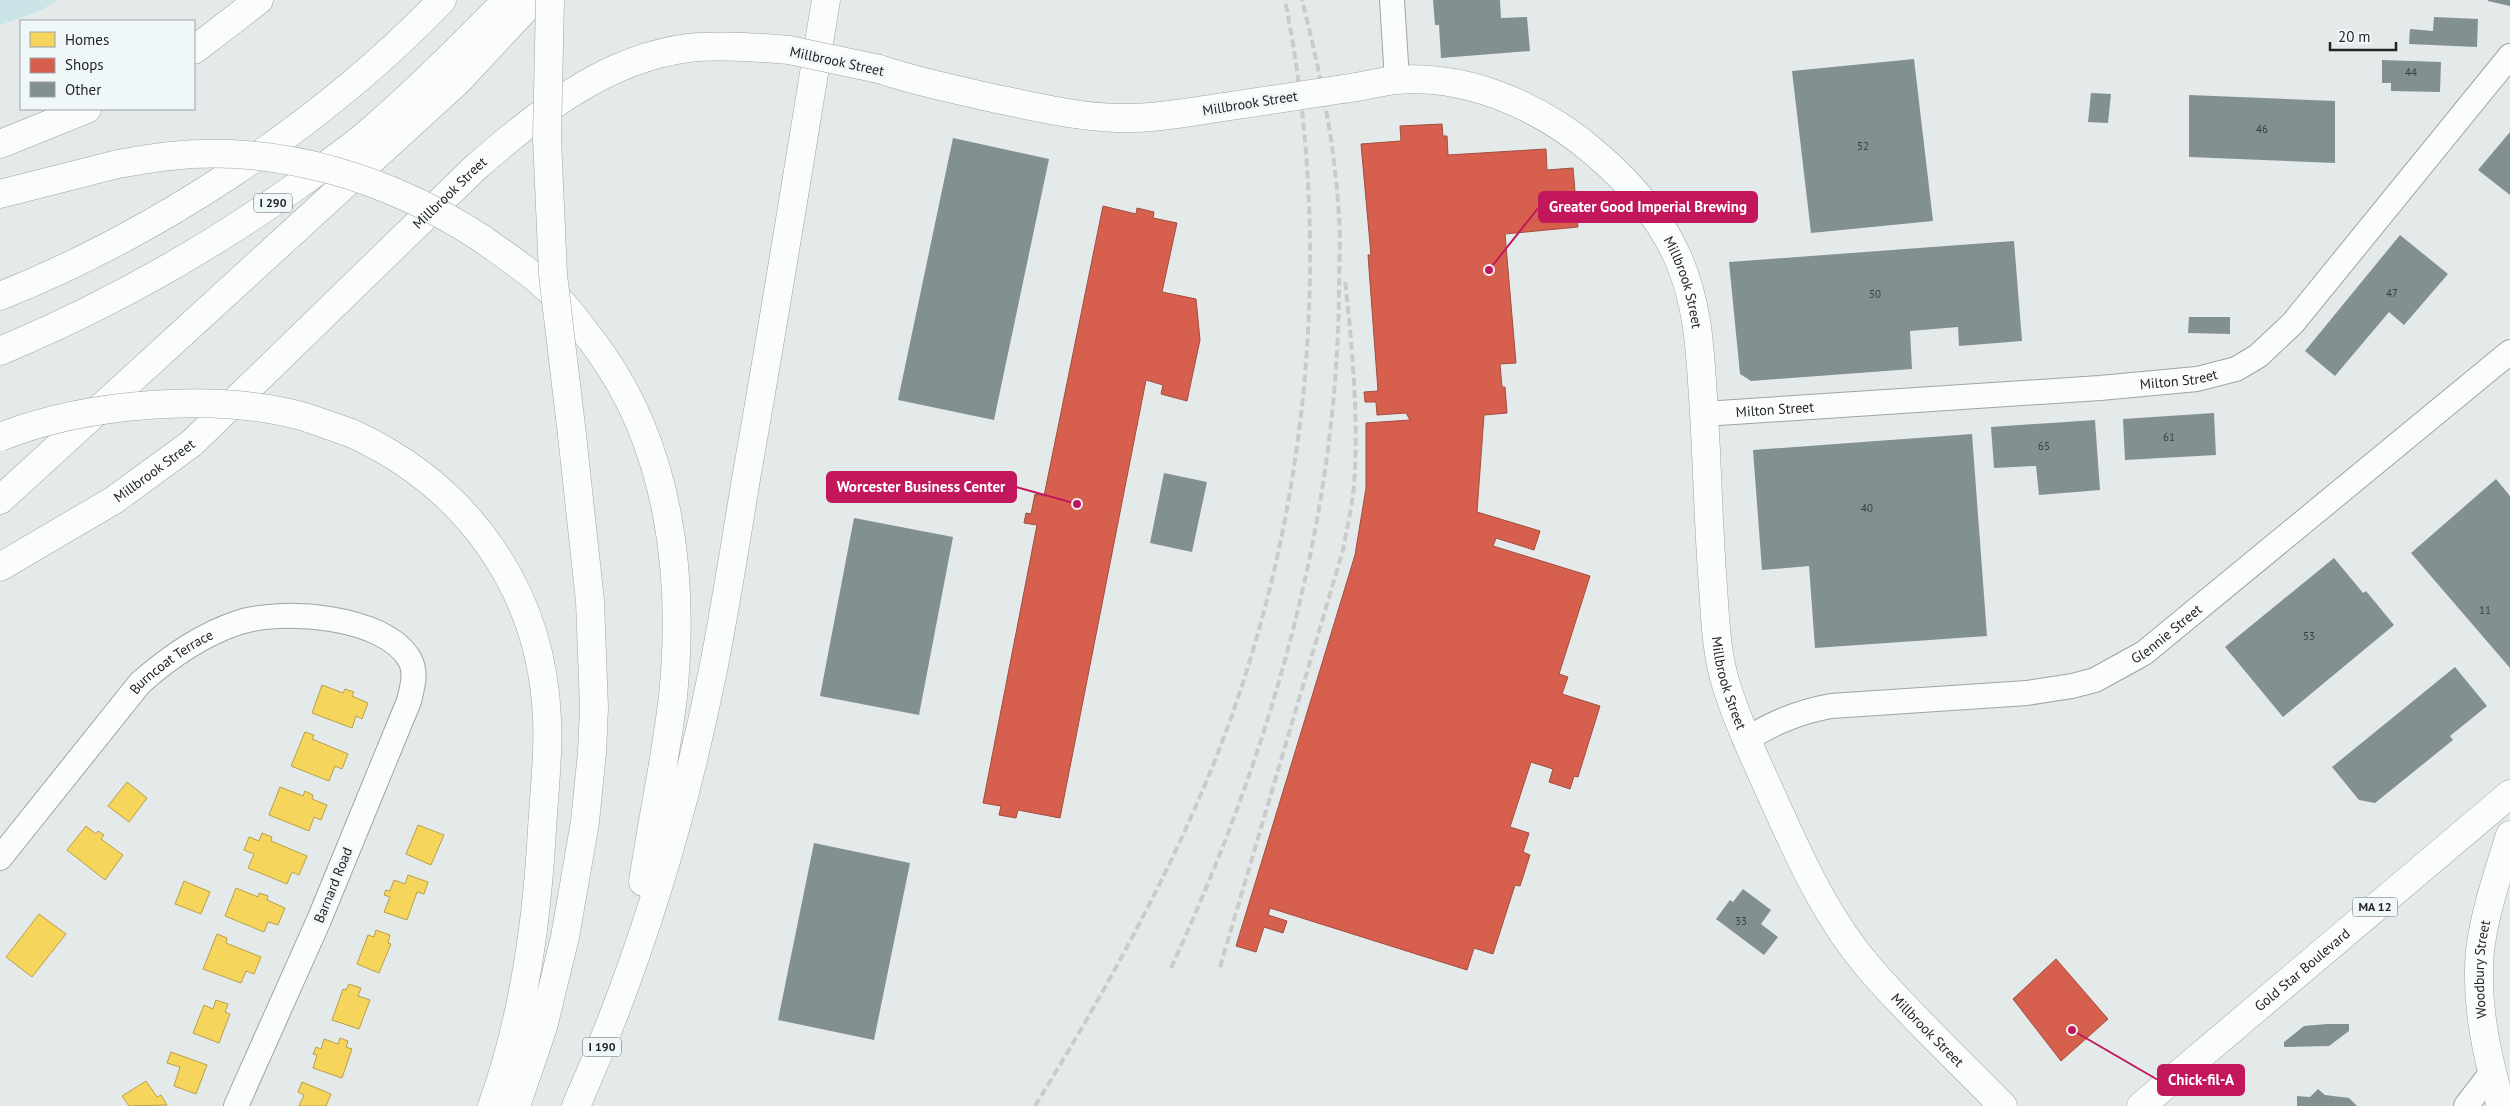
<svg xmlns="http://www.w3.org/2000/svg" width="2510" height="1106" font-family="'PT Sans',sans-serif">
  <rect width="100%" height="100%" fill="#e4e9e9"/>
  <path fill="#cbe4e7" d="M 0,0 L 57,0 L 40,11 L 0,25 Z"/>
  <path fill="#f6d55c" stroke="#b6a04c" d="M 322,685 L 343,693 L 345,689 L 354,692 L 352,696 L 368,703 L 362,719 L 356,716 L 352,728 L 312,713 Z
    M 305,732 L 314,735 L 312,739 L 348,754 L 342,769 L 335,766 L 329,781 L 291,766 Z
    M 127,782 L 147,798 L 129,822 L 108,806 Z
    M 280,787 L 303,796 L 305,791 L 313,795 L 312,799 L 327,805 L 321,820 L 314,817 L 309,831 L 269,815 Z
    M 418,825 L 444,835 L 431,865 L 406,854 Z
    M 86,826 L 96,834 L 98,831 L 104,835 L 101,839 L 123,855 L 105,880 L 67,850 Z
    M 262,833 L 272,837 L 271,841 L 307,856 L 299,875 L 292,872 L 287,884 L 248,868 L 254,854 L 244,850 L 249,837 L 259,841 Z
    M 408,875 L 428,882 L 424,894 L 417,892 L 407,920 L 384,912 L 390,897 L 384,895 L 386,890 L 390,891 L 394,880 L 405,884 Z
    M 184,881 L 210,892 L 201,914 L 175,904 Z
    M 236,888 L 258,897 L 259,893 L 268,896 L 267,900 L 285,908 L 278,925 L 268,922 L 264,932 L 225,916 Z
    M 39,914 L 66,934 L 32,977 L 6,957 Z
    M 376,930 L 390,935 L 388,943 L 391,944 L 379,973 L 357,964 L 368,935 L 374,937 Z
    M 217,934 L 227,938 L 226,943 L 261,957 L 254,974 L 246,971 L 241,983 L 203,969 Z
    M 349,984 L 361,988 L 358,996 L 370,1000 L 359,1029 L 332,1020 L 343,989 L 346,990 Z
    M 216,1000 L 228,1004 L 225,1012 L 230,1014 L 219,1043 L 193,1033 L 204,1005 L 213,1009 Z
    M 340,1038 L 348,1041 L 346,1047 L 352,1049 L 342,1078 L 313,1068 L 317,1055 L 313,1054 L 316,1047 L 321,1049 L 324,1039 L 338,1044 Z
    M 171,1052 L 207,1065 L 196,1094 L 174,1086 L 180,1067 L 167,1063 Z
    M 146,1081 L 157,1097 L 161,1095 L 167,1105 L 129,1106 L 122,1096 Z
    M 302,1082 L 331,1094 L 326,1106 L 299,1106 L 304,1095 L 298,1092 Z"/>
  <path fill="#d6604d" stroke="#a04e41" d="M 1442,124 L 1443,136 L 1447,136 L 1448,155 L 1546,149 L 1547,170 L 1573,168 L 1578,227 L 1505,234 L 1516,363 L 1500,364 L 1502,387 L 1505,387 L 1507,413 L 1484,415 L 1477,512 L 1540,531 L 1534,550 L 1496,538 L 1493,546 L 1590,576 L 1559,674 L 1568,677 L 1562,694 L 1600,706 L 1578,777 L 1574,776 L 1570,789 L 1549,782 L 1553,769 L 1531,762 L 1510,827 L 1529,833 L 1523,852 L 1530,855 L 1520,886 L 1515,885 L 1493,954 L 1474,948 L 1467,970 L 1270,908 L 1268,915 L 1287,921 L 1283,933 L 1264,927 L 1256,952 L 1236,946 L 1355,555 L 1366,488 L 1366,423 L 1410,420 L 1406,413 L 1377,415 L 1376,402 L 1365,402 L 1364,392 L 1378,391 L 1368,255 L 1371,255 L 1361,144 L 1401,141 L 1400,126 Z
    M 1103,206 L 1136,214 L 1137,208 L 1154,212 L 1153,218 L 1177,223 L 1162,292 L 1196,299 L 1200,340 L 1187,401 L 1161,394 L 1163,385 L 1146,380 L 1060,818 L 1018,810 L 1016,818 L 999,815 L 1001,806 L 983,803 L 1037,525 L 1024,523 L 1026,513 L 1031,514 L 1035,494 L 1044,496 Z
    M 2056,959 L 2108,1019 L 2061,1061 L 2013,999 Z"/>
  <path fill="#839092" d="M 1433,0 L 1500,0 L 1501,18 L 1527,17 L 1530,51 L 1441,58 L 1439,25 L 1435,25 Z
    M 2510,0 L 2510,6 L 2488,1 L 2488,0 Z
    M 2434,17 L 2478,19 L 2477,47 L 2409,44 L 2410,29 L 2433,31 Z
    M 1914,59 L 1933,221 L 1811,233 L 1792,71 Z
    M 2382,60 L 2441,62 L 2440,92 L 2391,91 L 2391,83 L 2382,83 Z
    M 2091,93 L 2111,94 L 2108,123 L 2088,122 Z
    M 2189,95 L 2335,101 L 2335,163 L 2189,157 Z
    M 2510,132 L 2510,195 L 2478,170 Z
    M 953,138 L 1049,159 L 994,420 L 898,400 Z
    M 2400,235 L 2448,274 L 2404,325 L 2389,312 L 2335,376 L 2305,351 Z
    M 2014,241 L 2022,341 L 1959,346 L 1958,327 L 1910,331 L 1912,369 L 1751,381 L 1740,374 L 1729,262 Z
    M 2189,317 L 2230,317 L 2230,334 L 2188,333 Z
    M 2214,413 L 2216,455 L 2125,460 L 2123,419 Z
    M 2095,420 L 2100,490 L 2039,495 L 2036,466 L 1994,468 L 1991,427 Z
    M 1972,434 L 1987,636 L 1815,648 L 1809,566 L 1762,570 L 1753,450 Z
    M 1164,473 L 1207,482 L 1192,552 L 1150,543 Z
    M 2496,479 L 2510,496 L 2510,668 L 2411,553 Z
    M 854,518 L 953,537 L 919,715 L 820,696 Z
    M 2334,558 L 2363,593 L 2366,591 L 2394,625 L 2283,717 L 2225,647 Z
    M 2455,667 L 2487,706 L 2450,736 L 2453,740 L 2375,803 L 2359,800 L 2332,767 Z
    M 814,843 L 910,863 L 874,1040 L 778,1020 Z
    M 1743,889 L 1771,910 L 1761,924 L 1778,937 L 1764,955 L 1716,919 L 1730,900 L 1733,902 Z
    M 2327,1024 L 2349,1024 L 2349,1031 L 2329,1046 L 2284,1047 L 2284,1042 L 2304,1026 Z
    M 2318,1089 L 2325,1095 L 2349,1098 L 2357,1106 L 2297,1106 L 2297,1096 L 2310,1097 Z"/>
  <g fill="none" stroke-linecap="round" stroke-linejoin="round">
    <g stroke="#a0a4a4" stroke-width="26">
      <g id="street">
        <path d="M 1392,0 L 1397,80"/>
        <path id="s1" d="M 1704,414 L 2100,388 L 2197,379 L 2236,369 L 2258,356 L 2293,323 L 2510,56"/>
        <path id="s2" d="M 1745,740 C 1773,723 1798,712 1831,706 L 2027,693 L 2072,686 L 2095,680 L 2144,653 L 2510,352"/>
        <path id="s3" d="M 0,858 L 140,683 C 167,659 202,635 237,623 C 280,608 385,615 410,660 C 417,673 412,688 409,701 L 319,920 L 236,1106"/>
        <path d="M 2466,1106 L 2492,1072"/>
      </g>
    </g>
    <g stroke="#a0a4a4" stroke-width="29">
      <g id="secondary">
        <path d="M 879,69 C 917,82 958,90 997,99 C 1037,107 1077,117 1118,118 C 1154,119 1189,112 1224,107"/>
        <path id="s4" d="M 1343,89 C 1361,87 1378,82 1396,80 C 1468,74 1542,107 1595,153 C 1629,182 1660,217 1678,258 C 1698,304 1700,348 1703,397 C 1707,456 1708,515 1712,573 C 1715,609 1715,647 1725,681 C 1737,721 1754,756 1771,794 C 1799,856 1825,917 1871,970 C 1912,1017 1959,1061 2003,1106"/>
        <path id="s5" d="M 0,567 L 114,500 L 192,443 L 476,167 C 537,114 605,58 689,48 C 714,45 740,47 765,48"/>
      </g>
    </g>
    <g stroke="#a0a4a4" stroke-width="29">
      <g id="primary">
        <path id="s6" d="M 2141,1106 L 2510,794"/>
        <path id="s7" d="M 2501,1106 C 2487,1056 2475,1003 2480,951 C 2484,914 2499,871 2510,835"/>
      </g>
    </g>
    <g stroke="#a0a4a4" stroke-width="29">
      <path id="highway" d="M 194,50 L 259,0
        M 0,144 L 87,109
        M 0,194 L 118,164
        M 481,238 C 503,254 527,269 547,288 C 566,305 583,329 598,349 C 670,448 685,576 673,696 C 666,758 652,820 643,882
        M 0,296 C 158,233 323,124 442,0
        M 0,351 C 103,308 200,254 291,190 C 317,172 343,154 367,134 C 416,92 462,46 507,0
        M 351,433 C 468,486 542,591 547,719 C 549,755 544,793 542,829 C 537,923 524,1018 492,1106
        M 0,500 L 458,81 L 526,8 L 529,0
        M 516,1106 L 543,1027 L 565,937 L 585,822 L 592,752 L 594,708 L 590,601 L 572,435
        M 576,1106 C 638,967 683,819 713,670 C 726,605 736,539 747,473 C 775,316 800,158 826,0"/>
    </g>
    <use href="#street" stroke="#fbfcfc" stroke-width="24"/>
    <use href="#secondary" stroke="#fbfcfc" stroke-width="28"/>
    <use href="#primary" stroke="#fbfcfc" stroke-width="28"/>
    <use href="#highway" stroke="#fbfcfc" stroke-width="28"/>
    <path stroke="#cacbcb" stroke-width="4" stroke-dasharray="8 4" stroke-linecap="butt" d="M 1220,967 L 1343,550 C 1347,528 1352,507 1354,485 C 1359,417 1352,347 1345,279
      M 1171,968 C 1269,756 1338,522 1339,287 C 1339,264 1341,240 1339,217 C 1335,144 1320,71 1302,0
      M 1035,1106 C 1109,986 1185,848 1232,715 C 1312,488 1332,236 1285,0"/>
    <g stroke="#a0a4a4" stroke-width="29" stroke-linecap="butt">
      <path id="secondary-bridge" d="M 765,48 L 789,50 L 879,69
        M 1224,107 L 1343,89"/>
    </g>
    <g stroke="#a0a4a4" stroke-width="29" stroke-linecap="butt">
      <path id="highway-bridge" d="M 550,0 L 547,138 L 553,275 L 572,435
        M 118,164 C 135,161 153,158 170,156 C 280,144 390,179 481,238
        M 0,437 C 86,403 215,392 305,417 C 320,422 336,428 351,433"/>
    </g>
    <use href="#secondary-bridge" stroke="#fbfcfc" stroke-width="28"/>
    <use href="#highway-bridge" stroke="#fbfcfc" stroke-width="28"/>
  </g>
  <g text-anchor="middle" stroke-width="5" stroke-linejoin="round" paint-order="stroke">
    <g font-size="11" fill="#3a4040">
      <text x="2411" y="76">44</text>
      <text x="2262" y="133">46</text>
      <text x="1863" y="150">52</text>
      <text x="2392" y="297">47</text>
      <text x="1875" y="298">50</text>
      <text x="2169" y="441">61</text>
      <text x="2044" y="450">65</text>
      <text x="1867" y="512">40</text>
      <text x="2485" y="614">11</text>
      <text x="2309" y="640">53</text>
      <text x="1741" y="925">33</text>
    </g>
    <g fill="#f0f7f8" stroke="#606464" stroke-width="1">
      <rect x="254" y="193.5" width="38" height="19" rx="4"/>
      <rect x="2352.5" y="897.5" width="45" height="19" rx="4"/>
      <rect x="583" y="1037.5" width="38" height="19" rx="4"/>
    </g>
    <g font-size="12" font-weight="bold" fill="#222525">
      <text x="273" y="207">I 290</text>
      <text x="2375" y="911">MA 12</text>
      <text x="602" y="1051">I 190</text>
    </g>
    <g font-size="14" fill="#222525" stroke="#f0f7f8">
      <text transform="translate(837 61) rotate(12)" y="5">Millbrook Street</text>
      <text transform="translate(1250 103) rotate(-9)" y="5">Millbrook Street</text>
      <text dy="5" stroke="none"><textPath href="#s5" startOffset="588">Millbrook Street</textPath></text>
      <text dy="5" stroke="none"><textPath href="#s4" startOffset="431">Millbrook Street</textPath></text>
      <text dy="5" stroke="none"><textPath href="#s1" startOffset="476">Milton Street</textPath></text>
      <text dy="5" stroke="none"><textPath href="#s1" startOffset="71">Milton Street</textPath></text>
      <text dy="5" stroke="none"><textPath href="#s5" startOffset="182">Millbrook Street</textPath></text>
      <text dy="5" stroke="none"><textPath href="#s2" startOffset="444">Glennie Street</textPath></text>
      <text dy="5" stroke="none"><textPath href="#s3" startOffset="262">Burncoat Terrace</textPath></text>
      <text dy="5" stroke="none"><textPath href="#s4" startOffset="836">Millbrook Street</textPath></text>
      <text transform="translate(333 885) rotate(-68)" y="5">Barnard Road</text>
      <text dy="5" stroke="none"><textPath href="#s6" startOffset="211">Gold Star Boulevard</textPath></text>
      <text dy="5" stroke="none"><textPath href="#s7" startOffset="139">Woodbury Street</textPath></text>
      <text dy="5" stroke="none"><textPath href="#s4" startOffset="1241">Millbrook Street</textPath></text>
    </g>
  </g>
  <path fill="none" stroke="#c2185b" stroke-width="2" d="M1489 270L1539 207M1077 504L1016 487M2072 1030L2158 1080"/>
  <g fill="#c2185b" stroke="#f0f7f8" stroke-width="2">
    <circle cx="1489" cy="270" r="5"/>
    <circle cx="1077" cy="504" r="5"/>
    <circle cx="2072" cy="1030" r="5"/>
  </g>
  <g fill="#c2185b" stroke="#c2185b" stroke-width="2">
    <rect x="1539" y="192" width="218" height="30" rx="5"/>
    <rect x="827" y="472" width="189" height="30" rx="5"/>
    <rect x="2158" y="1065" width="86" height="30" rx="5"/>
  </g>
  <g font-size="15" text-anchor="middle" font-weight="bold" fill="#fff">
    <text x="1648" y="212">Greater Good Imperial Brewing</text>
    <text x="921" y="492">Worcester Business Center</text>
    <text x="2201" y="1085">Chick-fil-A</text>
  </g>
  <rect x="20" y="20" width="175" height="90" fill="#f0f7f8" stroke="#9ea3a4"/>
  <rect x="30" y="32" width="25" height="15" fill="#f6d55c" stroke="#9ea3a4"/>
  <text x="65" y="45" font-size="15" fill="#222525">Homes</text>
  <rect x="30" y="58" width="25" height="15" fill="#d6604d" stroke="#9ea3a4"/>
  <text x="65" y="70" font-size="15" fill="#222525">Shops</text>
  <rect x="30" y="82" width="25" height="15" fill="#839092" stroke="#9ea3a4"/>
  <text x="65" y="95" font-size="15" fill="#222525">Other</text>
  <path d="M2330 42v8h66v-8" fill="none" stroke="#222525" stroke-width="2.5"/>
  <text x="2338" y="42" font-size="15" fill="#222525" stroke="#f0f7f8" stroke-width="4" paint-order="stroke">20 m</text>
</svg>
